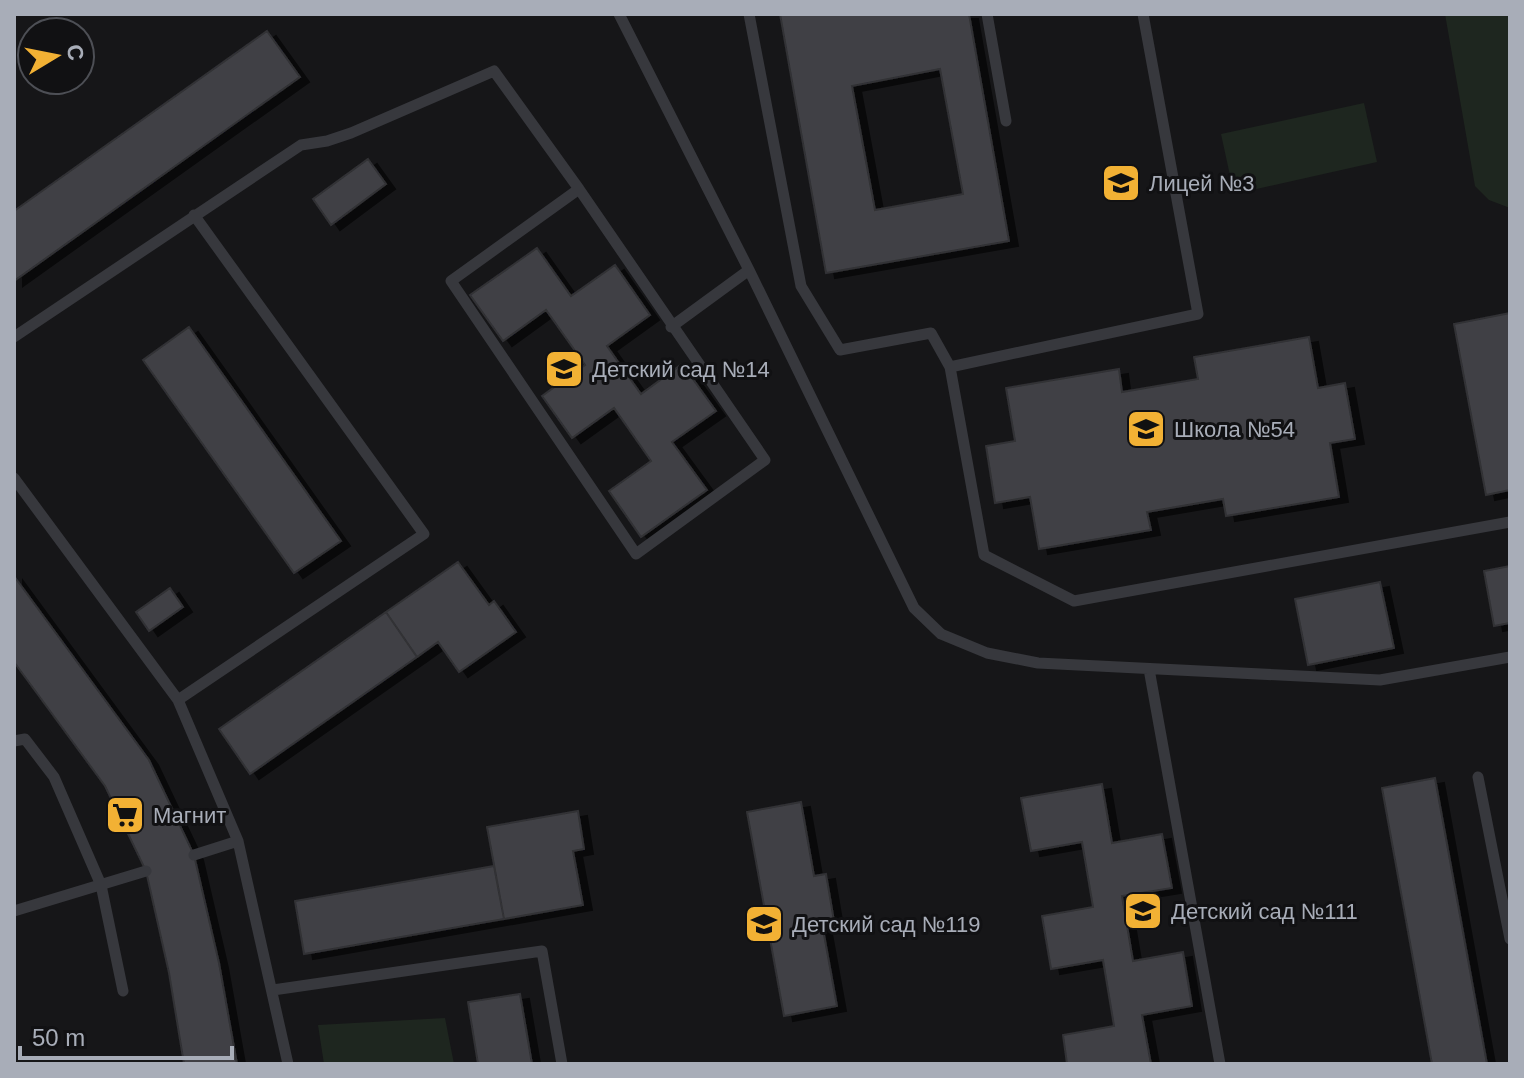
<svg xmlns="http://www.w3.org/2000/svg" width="1524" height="1078" font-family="Helvetica,sans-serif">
  <defs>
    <filter id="shadow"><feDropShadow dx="9" dy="5" stdDeviation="0" flood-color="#0009"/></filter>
  </defs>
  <rect width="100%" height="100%" fill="#161618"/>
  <path fill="#1e261f" d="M 1445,14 L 1510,14 L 1510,208 L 1489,200 L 1475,186 Z
    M 1364,103 L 1377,162 L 1234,194 L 1221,134 Z
    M 445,1018 L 454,1064 L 324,1064 L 318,1025 Z"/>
  <path fill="#404145" stroke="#303034" stroke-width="2" fill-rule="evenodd" filter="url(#shadow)" d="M 780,14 L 969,14 L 1009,241 L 826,273 ZM 940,69 L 963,194 L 875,210 L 852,86 Z
    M 267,31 L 300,77 L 14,281 L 14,211 Z
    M 368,159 L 386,184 L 331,225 L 313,199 Z
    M 537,248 L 571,296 L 615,265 L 650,315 L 607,346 L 621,366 L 641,394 L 682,364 L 716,411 L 672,442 L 707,490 L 641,537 L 609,491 L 651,461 L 614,408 L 572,438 L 542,396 L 585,365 L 546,310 L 503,341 L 470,295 Z
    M 1510,313 L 1510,490 L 1486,495 L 1454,324 Z
    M 189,327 L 341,541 L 294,573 L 143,360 Z
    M 1309,337 L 1318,388 L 1345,383 L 1355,439 L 1330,443 L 1339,497 L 1226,516 L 1223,499 L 1147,512 L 1151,530 L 1039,549 L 1030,497 L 995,503 L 986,446 L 1015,441 L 1006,388 L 1119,369 L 1122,392 L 1198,379 L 1194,357 Z
    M 458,562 L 489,605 L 494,601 L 516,632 L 459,672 L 438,642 L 417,657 L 386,612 Z
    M 1510,566 L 1510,623 L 1494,626 L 1484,571 Z
    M 14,576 L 149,760 L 194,855 L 219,963 L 237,1064 L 184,1064 L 169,973 L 146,871 L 105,786 L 14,662 Z
    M 1380,582 L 1394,648 L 1308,665 L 1295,599 Z
    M 170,588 L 183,607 L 149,631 L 136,612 Z
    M 386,612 L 417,657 L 250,774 L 219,729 Z
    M 1435,778 L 1487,1064 L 1432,1064 L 1382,788 Z
    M 1102,784 L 1112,843 L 1162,834 L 1172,888 L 1122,896 L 1133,961 L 1183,952 L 1192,1006 L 1142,1015 L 1151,1064 L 1067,1064 L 1063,1035 L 1114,1026 L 1103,960 L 1051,969 L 1042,916 L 1093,907 L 1082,842 L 1031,851 L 1021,798 Z
    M 801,802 L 814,876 L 826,874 L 835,927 L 823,929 L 837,1006 L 784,1016 L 747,812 Z
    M 578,811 L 584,849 L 573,851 L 583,905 L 504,919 L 487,827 Z
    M 494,866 L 504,919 L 304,954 L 295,901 Z
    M 520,994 L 532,1064 L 478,1064 L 468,1002 Z"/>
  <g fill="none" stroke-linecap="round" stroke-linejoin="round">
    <path stroke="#37383d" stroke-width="11" d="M 619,14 L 749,270 L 914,608 L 941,634 L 987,653 L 1038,663 L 1380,680 L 1510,657
      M 749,14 L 801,286 L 840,350 L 931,333 L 950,367
      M 987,14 L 1006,121
      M 1143,14 L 1198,314 L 950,367 L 984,555 L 1074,601 L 1510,522
      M 671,327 L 749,270
      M 14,337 L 301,145 L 327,141 L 351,133 L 494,71 L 579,189 L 765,460 L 636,554 L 451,281 L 579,189
      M 14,478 L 178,700 L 238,841 L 288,1064
      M 1149,669 L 1220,1064
      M 178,700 L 424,534 L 194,215
      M 14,741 L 25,739 L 54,777 L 101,885 L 123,991
      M 1478,777 L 1510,939
      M 194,855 L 238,841
      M 14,911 L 146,871
      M 273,990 L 542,951 L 562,1064"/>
  </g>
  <defs>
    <g id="school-square" transform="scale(2)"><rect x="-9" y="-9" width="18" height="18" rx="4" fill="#f2b134" stroke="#111113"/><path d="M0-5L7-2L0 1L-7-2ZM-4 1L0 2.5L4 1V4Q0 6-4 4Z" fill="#111"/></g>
    <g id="supermarket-square" transform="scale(2)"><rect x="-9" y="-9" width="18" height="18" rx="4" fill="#f2b134" stroke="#111113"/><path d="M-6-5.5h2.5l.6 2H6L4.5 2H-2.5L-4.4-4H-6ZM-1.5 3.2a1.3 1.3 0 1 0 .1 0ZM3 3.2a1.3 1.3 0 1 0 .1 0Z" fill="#111"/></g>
  </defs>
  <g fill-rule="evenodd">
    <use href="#school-square" x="1121" y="183"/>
    <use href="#school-square" x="564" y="369"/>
    <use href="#school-square" x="1146" y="429"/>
    <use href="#supermarket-square" x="125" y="815"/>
    <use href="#school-square" x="1143" y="911"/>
    <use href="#school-square" x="764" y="924"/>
  </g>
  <g text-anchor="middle" stroke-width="6" stroke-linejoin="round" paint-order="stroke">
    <g font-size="22" fill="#a8adb8" stroke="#111113" text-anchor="start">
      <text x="1149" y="191">Лицей №3</text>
      <text x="592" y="377">Детский сад №14</text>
      <text x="1174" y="437">Школа №54</text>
      <text x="153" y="823">Магнит</text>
      <text x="1171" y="919">Детский сад №111</text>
      <text x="792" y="932">Детский сад №119</text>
    </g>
  </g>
  <rect width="1524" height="1078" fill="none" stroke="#a8adb8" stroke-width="32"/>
  <g transform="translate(56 56) rotate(80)"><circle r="38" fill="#111113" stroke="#4d4f55" stroke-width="2"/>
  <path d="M0-6L14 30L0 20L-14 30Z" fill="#f2b134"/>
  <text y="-12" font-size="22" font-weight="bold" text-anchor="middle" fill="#a8adb8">С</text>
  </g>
  <path d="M20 1046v12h212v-12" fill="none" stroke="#a8adb8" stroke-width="4"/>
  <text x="32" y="1046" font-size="24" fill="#a8adb8" stroke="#111113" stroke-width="6" paint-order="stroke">50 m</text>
</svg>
